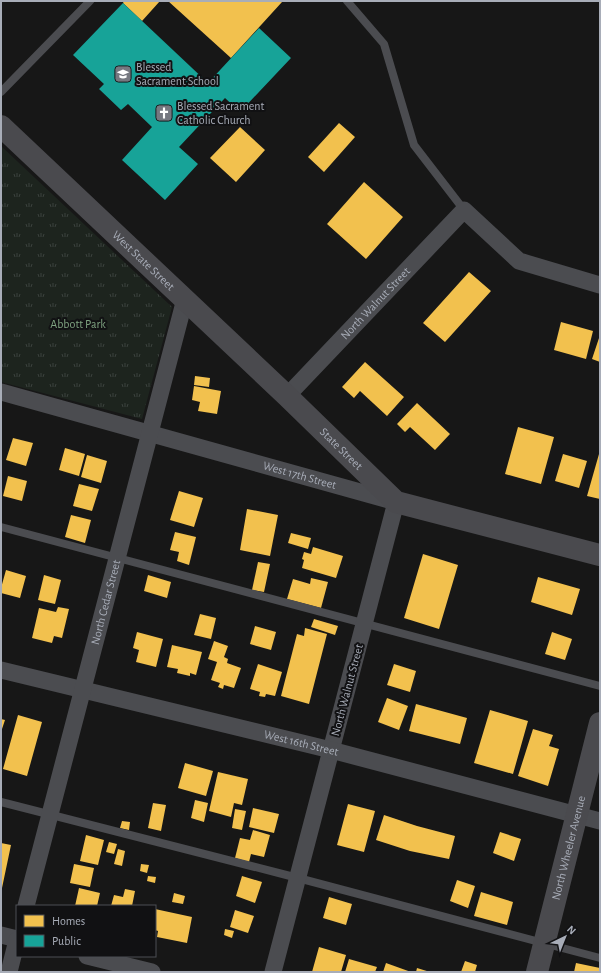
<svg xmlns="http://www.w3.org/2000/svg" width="601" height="973" font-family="'Alegreya Sans',sans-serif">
  <defs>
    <pattern id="park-tufts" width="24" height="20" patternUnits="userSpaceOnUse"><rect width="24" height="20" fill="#1d241e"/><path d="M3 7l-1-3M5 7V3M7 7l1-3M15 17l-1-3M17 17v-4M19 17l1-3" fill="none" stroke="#3b413d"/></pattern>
  </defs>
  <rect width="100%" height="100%" fill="#171717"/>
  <path fill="url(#park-tufts)" d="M 1,146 L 172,307 L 142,419 L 1,382 Z"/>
  <path fill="#f2c14e" d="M 124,1 L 160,1 L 142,21 L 123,3 Z
    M 168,1 L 281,1 L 282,2 L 231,58 Z
    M 339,123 L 355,137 L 324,172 L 308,157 Z
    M 240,127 L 265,150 L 236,182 L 210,158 Z
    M 364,182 L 403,217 L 366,259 L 327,224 Z
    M 469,272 L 491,291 L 445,342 L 423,323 Z
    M 561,322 L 593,331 L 586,359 L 554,350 Z
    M 600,335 L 600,362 L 592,359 Z
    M 365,362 L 404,397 L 387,416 L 360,391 L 354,398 L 342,387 Z
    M 195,376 L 210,378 L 209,387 L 194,385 Z
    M 194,386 L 221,391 L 217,414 L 198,411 L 200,402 L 192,400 Z
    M 417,403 L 450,434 L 435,450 L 410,427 L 405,432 L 397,424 Z
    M 518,427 L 554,437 L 541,484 L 505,474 Z
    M 13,438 L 33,443 L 26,466 L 6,460 Z
    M 65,448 L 85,454 L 79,476 L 59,470 Z
    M 563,454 L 587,461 L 579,488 L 555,481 Z
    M 599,454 L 600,454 L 600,499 L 587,496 Z
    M 87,455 L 107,461 L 101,483 L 81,477 Z
    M 8,476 L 27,481 L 22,501 L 3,496 Z
    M 79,484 L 99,489 L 92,511 L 73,506 Z
    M 179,491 L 203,498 L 194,527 L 170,520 Z
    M 247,509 L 278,515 L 270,556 L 240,550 Z
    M 71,515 L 91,520 L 85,543 L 65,537 Z
    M 175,532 L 196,537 L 189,565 L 177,561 L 179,552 L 170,550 Z
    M 291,533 L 311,538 L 308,549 L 288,543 Z
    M 313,547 L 343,556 L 336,578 L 302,568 L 304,560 L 302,559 L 304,552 L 311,554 Z
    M 423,554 L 458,565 L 439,629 L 404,618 Z
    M 258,562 L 270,564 L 264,592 L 252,590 Z
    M 6,570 L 26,576 L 20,598 L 1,593 L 1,588 Z
    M 44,575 L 61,580 L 55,604 L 38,600 Z
    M 148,575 L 171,582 L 167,598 L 144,591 Z
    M 538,577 L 580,589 L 572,615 L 531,602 Z
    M 311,578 L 328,582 L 321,608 L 287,599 L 293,579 L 310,584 Z
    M 58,607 L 69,609 L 62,638 L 54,636 L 52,643 L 32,638 L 39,608 L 56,612 Z
    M 200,614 L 216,618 L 211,639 L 194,635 Z
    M 314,619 L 338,626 L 335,635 L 311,627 Z
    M 255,626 L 276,632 L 271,650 L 250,644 Z
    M 305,628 L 327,634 L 309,704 L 281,696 L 297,634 L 304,636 Z
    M 137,632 L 163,639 L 156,667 L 136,662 L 139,650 L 133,648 Z
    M 552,632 L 572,639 L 565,660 L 545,654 Z
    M 214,641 L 228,646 L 224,657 L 228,659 L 227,663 L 241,668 L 234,688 L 224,685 L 223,689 L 218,687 L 220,683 L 211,680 L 217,662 L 208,659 Z
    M 172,645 L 202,652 L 196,675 L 190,673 L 190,676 L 177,673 L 178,669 L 167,667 Z
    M 258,664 L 282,672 L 275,696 L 266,694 L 265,697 L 259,696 L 260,692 L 250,689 Z
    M 394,664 L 416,671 L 410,692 L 387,685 Z
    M 387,698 L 408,706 L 399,730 L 378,722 Z
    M 416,704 L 467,718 L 460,744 L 409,731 Z
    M 490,710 L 528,721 L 513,774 L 474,763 Z
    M 18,715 L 42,722 L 27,776 L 3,769 Z
    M 1,719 L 5,720 L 1,732 Z
    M 533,729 L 553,735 L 549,746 L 559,749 L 548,786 L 518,776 Z
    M 185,763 L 213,771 L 206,796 L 178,788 Z
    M 218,772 L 248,779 L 242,805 L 234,803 L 231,817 L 209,811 Z
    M 195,800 L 208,803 L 204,822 L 191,818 Z
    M 153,803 L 166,805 L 161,831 L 148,828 Z
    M 348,804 L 375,811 L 364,852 L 337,845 Z
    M 253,808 L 279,814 L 274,833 L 249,827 Z
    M 235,809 L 246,811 L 242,830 L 232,828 Z
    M 384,815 L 417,826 L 455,836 L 449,859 L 410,851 L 376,840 Z
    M 122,821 L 130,822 L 129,830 L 120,828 Z
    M 253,830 L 270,835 L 264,857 L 251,854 L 249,862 L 235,858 L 240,838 L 250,840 Z
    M 500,832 L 521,839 L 514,861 L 493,853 Z
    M 86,835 L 104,840 L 98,865 L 80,861 Z
    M 109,842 L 117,844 L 114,854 L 106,852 Z
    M 1,843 L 11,845 L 2,888 L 1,888 Z
    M 118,849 L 125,851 L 122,866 L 114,864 Z
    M 74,864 L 94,868 L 90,887 L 70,883 Z
    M 141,864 L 149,865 L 147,873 L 140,871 Z
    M 148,876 L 156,877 L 155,883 L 147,881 Z
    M 242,876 L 262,882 L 255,903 L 236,896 Z
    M 457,880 L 475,886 L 468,908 L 450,901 Z
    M 79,888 L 100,893 L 97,906 L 75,906 Z
    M 125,889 L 135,891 L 132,906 L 111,906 L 114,895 L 123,897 Z
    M 481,892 L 513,902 L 507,925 L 474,916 Z
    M 174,893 L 185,896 L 183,904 L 172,902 Z
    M 329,897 L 352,904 L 346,925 L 323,918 Z
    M 155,909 L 192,917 L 187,943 L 157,937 L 158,931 L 155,930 Z
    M 235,910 L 254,916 L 248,933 L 230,927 Z
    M 225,929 L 234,931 L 232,938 L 224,935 Z
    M 319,947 L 346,955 L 341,972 L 312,972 Z
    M 349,959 L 377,967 L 375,972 L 345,972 Z
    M 465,961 L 477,965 L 475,972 L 461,972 Z
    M 386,963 L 411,972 L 383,972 Z
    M 576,963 L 600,968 L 599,972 L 574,972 Z
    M 417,968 L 430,972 L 416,972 Z"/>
  <path fill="#17a398" d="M 123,3 L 208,83 L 259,28 L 291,58 L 240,112 L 225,98 L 179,147 L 198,164 L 165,200 L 122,160 L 152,127 L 128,104 L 121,110 L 99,89 L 104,84 L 73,55 Z"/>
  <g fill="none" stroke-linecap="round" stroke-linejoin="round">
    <path stroke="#4b4c50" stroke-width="8" d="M 347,1 L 384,44 L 414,145 L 464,210
      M 1,92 L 90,1
      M 1,527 L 600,686
      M 1,802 L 298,878 L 600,958"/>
    <g stroke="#4b4c50" stroke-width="17">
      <path id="s1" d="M 1,392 L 396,502 L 273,972"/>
      <path id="s2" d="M 287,396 L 464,210 L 519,261 L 600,285"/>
      <path id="s3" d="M 1,670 L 331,750 L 600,821"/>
      <path id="s4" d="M 26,906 L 185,299"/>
      <path d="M 1,935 L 17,939"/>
      <path d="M 87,956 L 152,972"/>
      <path d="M 9,972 L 17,940"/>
    </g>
    <g stroke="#4a4a4e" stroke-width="22">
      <path id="s5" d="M 1,126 L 287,396 L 396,502 L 600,555"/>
      <path id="s6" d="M 537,972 L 600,723"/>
    </g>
  </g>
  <defs>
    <g id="school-square" transform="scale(0.9)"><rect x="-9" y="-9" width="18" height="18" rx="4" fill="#757880" stroke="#111113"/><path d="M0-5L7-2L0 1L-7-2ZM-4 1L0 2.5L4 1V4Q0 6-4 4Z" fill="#fff"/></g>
    <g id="church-square" transform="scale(0.9)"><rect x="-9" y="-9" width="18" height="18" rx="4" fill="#757880" stroke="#111113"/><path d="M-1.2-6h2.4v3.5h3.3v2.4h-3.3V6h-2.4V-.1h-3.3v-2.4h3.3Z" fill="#fff"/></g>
  </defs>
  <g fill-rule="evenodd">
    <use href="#school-square" x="123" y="74"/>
    <use href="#church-square" x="164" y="113"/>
  </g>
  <g text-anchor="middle" stroke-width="4" stroke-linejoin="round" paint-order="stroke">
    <g font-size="12" fill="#a8adb8" stroke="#111113" text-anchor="start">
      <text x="136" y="71">Blessed<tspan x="136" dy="14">Sacrament School</tspan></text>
      <text x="177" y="110">Blessed Sacrament<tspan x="177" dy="14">Catholic Church</tspan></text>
    </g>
    <g font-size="12" fill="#a8adb8" stroke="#111113">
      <text dy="4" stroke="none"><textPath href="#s5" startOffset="196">West State Street</textPath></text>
      <text dy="4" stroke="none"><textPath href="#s2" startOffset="128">North Walnut Street</textPath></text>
      <text dy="4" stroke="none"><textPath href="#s5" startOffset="469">State Street</textPath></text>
      <text dy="4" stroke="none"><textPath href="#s1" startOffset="310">West 17th Street</textPath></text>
      <text dy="4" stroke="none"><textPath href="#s4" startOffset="314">North Cedar Street</textPath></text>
      <text transform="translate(347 690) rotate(-75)" y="4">North Walnut Street</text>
      <text dy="4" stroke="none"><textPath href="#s3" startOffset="309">West 16th Street</textPath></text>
      <text dy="4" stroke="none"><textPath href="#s6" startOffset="128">North Wheeler Avenue</textPath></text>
    </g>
    <g font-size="12" fill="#7fa381" stroke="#111113">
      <text x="78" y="328">Abbott Park</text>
    </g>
  </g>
  <rect width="601" height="973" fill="none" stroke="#a8adb8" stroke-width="4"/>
  <rect x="16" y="905" width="140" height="52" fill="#111113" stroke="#4d4f55"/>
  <rect x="24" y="915" width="20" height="12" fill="#f2c14e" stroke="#4d4f55"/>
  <text x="52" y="925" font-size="12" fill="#a8adb8">Homes</text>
  <rect x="24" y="935" width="20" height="12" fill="#17a398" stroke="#4d4f55"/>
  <text x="52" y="945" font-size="12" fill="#a8adb8">Public</text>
  <g transform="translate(565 937) rotate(43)" stroke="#111113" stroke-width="3" paint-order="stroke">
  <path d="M0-3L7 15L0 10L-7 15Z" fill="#a8adb8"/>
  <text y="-6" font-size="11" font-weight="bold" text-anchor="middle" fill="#a8adb8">N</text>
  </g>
</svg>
